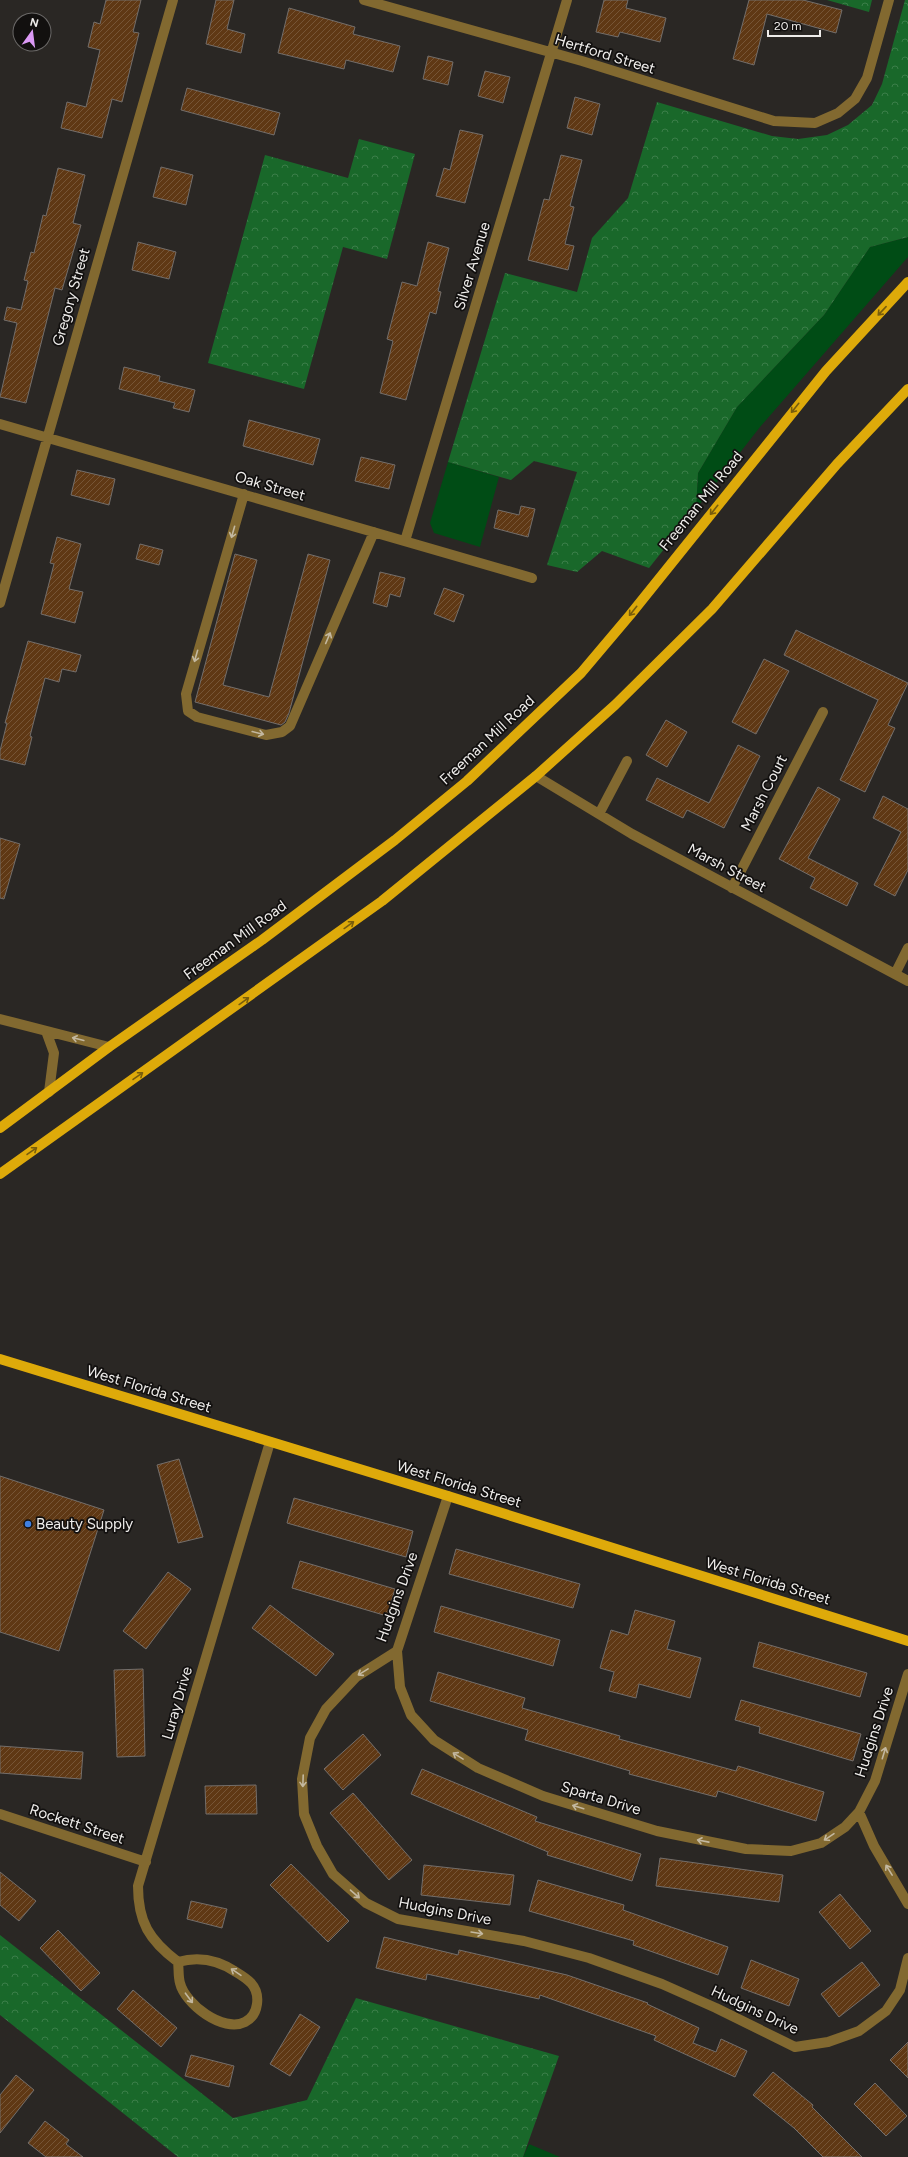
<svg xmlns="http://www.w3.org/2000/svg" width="908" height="2157" font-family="Figtree,sans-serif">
  <defs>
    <pattern id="forest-crowns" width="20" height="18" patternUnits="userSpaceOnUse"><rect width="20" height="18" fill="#19682a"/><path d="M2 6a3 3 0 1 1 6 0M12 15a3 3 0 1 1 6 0" fill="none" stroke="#3b7e49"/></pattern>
    <pattern id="building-hatch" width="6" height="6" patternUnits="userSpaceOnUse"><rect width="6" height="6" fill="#5f3814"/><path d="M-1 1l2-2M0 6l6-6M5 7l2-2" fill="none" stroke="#765536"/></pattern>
  </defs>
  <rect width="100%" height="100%" fill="#2a2724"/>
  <path fill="#004c15" d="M 908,237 L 908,257 L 760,427 L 696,509 L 698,473 L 737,407 L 824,315 L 870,247 Z
    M 448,462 L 499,477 L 480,547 L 434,533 L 430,523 Z
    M 529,2144 L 560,2157 L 523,2157 Z"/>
  <path fill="url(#forest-crowns)" d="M 827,0 L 872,0 L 869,12 Z
    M 905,0 L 908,0 L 908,237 L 870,247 L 824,315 L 737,407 L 698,473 L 696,509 L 649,568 L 602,551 L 577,572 L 547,565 L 577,472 L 534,461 L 511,480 L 448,462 L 505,273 L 577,292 L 592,238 L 628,198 L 657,102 L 772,136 L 798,139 L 827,135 L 848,125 L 872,105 L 882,84 Z
    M 359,139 L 415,154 L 387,259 L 343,247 L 304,389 L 208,363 L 265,155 L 348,178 Z
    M 0,1935 L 233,2118 L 307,2100 L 356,1998 L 559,2056 L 523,2157 L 178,2157 L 0,2015 Z"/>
  <path fill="url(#building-hatch)" stroke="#736e6b" d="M 106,0 L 141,0 L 133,32 L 139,33 L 122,102 L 112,99 L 102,138 L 61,128 L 67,102 L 86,107 L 100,50 L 88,47 L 94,22 L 100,24 Z
    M 216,0 L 234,0 L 227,29 L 245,34 L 241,53 L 206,44 Z
    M 604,0 L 628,0 L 626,8 L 666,18 L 660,42 L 620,32 L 618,37 L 596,32 Z
    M 749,0 L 803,0 L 842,10 L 836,33 L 767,14 L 754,65 L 733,59 Z
    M 289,8 L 355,27 L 353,34 L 400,46 L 393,72 L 346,60 L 344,69 L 278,53 Z
    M 428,56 L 453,62 L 448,85 L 423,79 Z
    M 485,71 L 510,77 L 503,103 L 478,96 Z
    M 187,88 L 280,113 L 274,135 L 181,110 Z
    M 575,97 L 600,104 L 592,135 L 567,128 Z
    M 460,130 L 483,135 L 465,203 L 436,196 L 444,168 L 450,170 Z
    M 561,155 L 582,160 L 570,206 L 574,207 L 565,244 L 574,246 L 568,270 L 528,260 L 544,199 L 549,200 Z
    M 161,167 L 193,175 L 186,205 L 153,197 Z
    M 58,168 L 85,175 L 73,223 L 81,225 L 62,290 L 55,288 L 26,403 L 0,397 L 17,323 L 4,320 L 7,307 L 21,310 L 28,281 L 24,280 L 31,252 L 34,253 L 43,215 L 46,216 Z
    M 138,242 L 176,252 L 169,279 L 132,270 Z
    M 428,242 L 449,248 L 438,291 L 441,292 L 436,314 L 430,312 L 406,400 L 380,393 L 393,341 L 387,339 L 402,282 L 417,286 Z
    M 124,367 L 160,376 L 159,381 L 195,390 L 189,412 L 173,408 L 175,403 L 119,389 Z
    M 249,420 L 320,439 L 313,465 L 243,446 Z
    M 361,457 L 395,465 L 389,489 L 355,481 Z
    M 77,470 L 115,479 L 109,505 L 71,495 Z
    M 521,506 L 535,509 L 528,537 L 494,528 L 498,510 L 519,515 Z
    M 57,537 L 81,544 L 69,589 L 83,592 L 75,623 L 41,614 L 54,564 L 50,563 Z
    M 140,544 L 163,550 L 159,565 L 136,559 Z
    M 235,554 L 257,560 L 223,685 L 269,697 L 308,554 L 330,560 L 289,713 L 285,722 L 281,725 L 195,702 Z
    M 380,572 L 405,578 L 400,597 L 390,594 L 387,607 L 373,603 Z
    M 444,588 L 464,595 L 454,622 L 434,614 Z
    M 796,630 L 908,683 L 888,725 L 895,728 L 865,792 L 840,780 L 878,700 L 784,655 Z
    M 28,641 L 81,655 L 76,672 L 62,669 L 59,682 L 45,678 L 30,736 L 32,737 L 25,765 L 0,759 L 0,751 L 7,723 L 5,723 Z
    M 764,659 L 789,671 L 756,734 L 732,722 Z
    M 666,720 L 687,732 L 667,767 L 646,755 Z
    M 738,745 L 760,756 L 724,828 L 687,810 L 683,818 L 646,800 L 657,778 L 709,803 Z
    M 818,787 L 840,799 L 808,858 L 858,883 L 847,906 L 810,888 L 815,878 L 779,859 Z
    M 883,796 L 908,809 L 908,870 L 895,896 L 874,885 L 901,832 L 873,818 Z
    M 0,838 L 20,844 L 4,899 L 0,898 Z
    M 179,1459 L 203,1537 L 178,1543 L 157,1465 Z
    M 0,1476 L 104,1510 L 59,1651 L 0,1632 Z
    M 294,1498 L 413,1531 L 406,1557 L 287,1523 Z
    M 456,1549 L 580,1584 L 573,1608 L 449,1574 Z
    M 300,1561 L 395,1589 L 387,1616 L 292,1588 Z
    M 168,1572 L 191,1589 L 146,1649 L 123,1631 Z
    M 270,1605 L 334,1654 L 316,1676 L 252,1628 Z
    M 441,1606 L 560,1640 L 553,1666 L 434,1632 Z
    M 635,1610 L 675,1621 L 667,1649 L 701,1658 L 690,1698 L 639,1684 L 636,1698 L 609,1691 L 614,1672 L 600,1668 L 611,1630 L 628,1635 Z
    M 759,1642 L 867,1673 L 860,1697 L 753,1667 Z
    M 143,1669 L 145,1756 L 117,1757 L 114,1670 Z
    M 438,1672 L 525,1698 L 522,1708 L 620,1736 L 619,1739 L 736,1771 L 738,1766 L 824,1792 L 816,1821 L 718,1791 L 716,1797 L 629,1774 L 630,1771 L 525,1740 L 528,1730 L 430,1701 Z
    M 741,1700 L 861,1734 L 853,1761 L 759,1733 L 760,1727 L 735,1720 Z
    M 363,1734 L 381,1755 L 343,1790 L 324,1769 Z
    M 0,1746 L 83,1752 L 81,1779 L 0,1773 Z
    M 422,1769 L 537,1817 L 535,1821 L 641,1854 L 632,1881 L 547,1855 L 548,1852 L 411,1794 Z
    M 256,1785 L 257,1814 L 206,1814 L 205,1786 Z
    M 353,1793 L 412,1860 L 389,1880 L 330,1813 Z
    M 660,1858 L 783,1875 L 779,1902 L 656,1886 Z
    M 291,1864 L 349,1921 L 328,1942 L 270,1885 Z
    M 424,1865 L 514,1875 L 510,1905 L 421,1895 Z
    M 0,1872 L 36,1901 L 19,1921 L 0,1905 Z
    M 538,1880 L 624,1905 L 623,1910 L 728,1947 L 718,1975 L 633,1945 L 634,1941 L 529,1911 Z
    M 840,1894 L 871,1931 L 850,1949 L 819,1912 Z
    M 191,1901 L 227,1909 L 222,1928 L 187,1919 Z
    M 58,1930 L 100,1973 L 81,1991 L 40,1948 Z
    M 384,1937 L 458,1955 L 459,1950 L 567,1975 L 648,2003 L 647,2004 L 699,2028 L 693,2043 L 716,2052 L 721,2039 L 747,2051 L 735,2077 L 654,2040 L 656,2036 L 540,1995 L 539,1999 L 427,1974 L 426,1980 L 376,1968 Z
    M 751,1960 L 799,1979 L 789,2006 L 741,1988 Z
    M 862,1962 L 880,1985 L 839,2017 L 821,1994 Z
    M 133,1990 L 177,2028 L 161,2047 L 117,2009 Z
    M 300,2014 L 320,2027 L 290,2076 L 270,2064 Z
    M 908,2042 L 908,2078 L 890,2060 Z
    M 191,2055 L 234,2066 L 229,2087 L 185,2076 Z
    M 773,2072 L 813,2105 L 812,2107 L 862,2157 L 823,2157 L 794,2128 L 753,2095 Z
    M 16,2075 L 34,2090 L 0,2133 L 0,2095 Z
    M 875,2083 L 907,2116 L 886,2136 L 854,2104 Z
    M 45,2121 L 69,2140 L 66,2144 L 83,2157 L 46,2157 L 28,2143 Z"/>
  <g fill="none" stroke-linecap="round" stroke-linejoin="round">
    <path stroke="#826930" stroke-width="10" d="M 364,0 L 582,61 L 774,121 L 815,123 L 838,113 L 855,99 L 867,78 L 889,0
      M 0,424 L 532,578
      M 244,494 L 186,694 L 188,711 L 197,717 L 266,735 L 282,732 L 290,726 L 374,532
      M 405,541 L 567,0
      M 0,603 L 173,0
      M 536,776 L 632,834 L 908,981
      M 599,814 L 627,761
      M 732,888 L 823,712
      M 895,974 L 908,948
      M 0,1019 L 109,1047
      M 46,1031 L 54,1053 L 49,1092
      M 448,1496 L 397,1651 L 356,1677 L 326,1709 L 310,1738 L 302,1779 L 304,1814 L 317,1846 L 333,1874 L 366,1903 L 398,1919 L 524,1941 L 589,1958 L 662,1984 L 716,2008 L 795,2047 L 828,2042 L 859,2031 L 886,2011 L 900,1990 L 908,1958
      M 397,1651 L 400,1687 L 411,1715 L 434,1740 L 478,1768 L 543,1796 L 657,1831 L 746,1849 L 791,1851 L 821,1843 L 845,1827 L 859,1812
      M 908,1674 L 875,1781 L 859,1812 L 874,1846 L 908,1904
      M 0,1814 L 146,1862
      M 178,1962 C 199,1956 218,1960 236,1972 C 241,1975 247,1979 251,1983 C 261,1994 259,2015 245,2022 C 223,2033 185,2004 180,1983 C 178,1976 179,1969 178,1962 C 149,1940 138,1922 138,1886 L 270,1442"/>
    <path stroke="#deaa0a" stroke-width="10" d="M 0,1128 L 109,1047 L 262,940 L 395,840 L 467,781 L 581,673 L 630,615 L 826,371 L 908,282
      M 0,1174 L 382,901 L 536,776 L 615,705 L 712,609 L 837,464 L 908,389
      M 0,1359 L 448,1496 L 908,1641"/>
  </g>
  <defs><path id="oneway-shaft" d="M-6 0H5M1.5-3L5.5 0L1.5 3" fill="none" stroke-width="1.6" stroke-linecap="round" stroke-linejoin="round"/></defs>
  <g stroke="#785d0c">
    <use href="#oneway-shaft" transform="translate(882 311) rotate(133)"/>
    <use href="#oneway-shaft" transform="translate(795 408) rotate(129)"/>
    <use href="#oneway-shaft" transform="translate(714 510) rotate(129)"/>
    <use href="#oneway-shaft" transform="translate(633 611) rotate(129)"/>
    <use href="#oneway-shaft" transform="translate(349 925) rotate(-36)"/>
    <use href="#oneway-shaft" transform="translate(244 1001) rotate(-36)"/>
    <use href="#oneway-shaft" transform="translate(138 1076) rotate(-35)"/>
    <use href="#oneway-shaft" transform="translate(32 1151) rotate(-35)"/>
  </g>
  <g stroke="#c3b8a0">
    <use href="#oneway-shaft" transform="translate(233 532) rotate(106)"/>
    <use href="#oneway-shaft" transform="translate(328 638) rotate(-67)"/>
    <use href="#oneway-shaft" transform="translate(196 656) rotate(106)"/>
    <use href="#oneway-shaft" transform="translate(258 733) rotate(14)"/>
    <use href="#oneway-shaft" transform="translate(78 1039) rotate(-166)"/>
    <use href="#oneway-shaft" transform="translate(363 1672) rotate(148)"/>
    <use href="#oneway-shaft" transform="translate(884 1753) rotate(-73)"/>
    <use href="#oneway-shaft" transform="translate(458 1756) rotate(-148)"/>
    <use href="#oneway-shaft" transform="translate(303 1781) rotate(92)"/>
    <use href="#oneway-shaft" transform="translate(578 1807) rotate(-163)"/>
    <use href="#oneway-shaft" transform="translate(829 1837) rotate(146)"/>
    <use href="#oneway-shaft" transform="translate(703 1841) rotate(-169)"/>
    <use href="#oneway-shaft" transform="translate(889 1870) rotate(-122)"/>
    <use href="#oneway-shaft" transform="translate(355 1894) rotate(41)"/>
    <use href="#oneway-shaft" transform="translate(477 1933) rotate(9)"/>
    <use href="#oneway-shaft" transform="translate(236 1972) rotate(-146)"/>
    <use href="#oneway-shaft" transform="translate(189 1998) rotate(53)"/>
  </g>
  <circle fill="#3f7fe0" stroke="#12100f" stroke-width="1.5" cx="28" cy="1524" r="4"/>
  <g text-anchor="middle" stroke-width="3.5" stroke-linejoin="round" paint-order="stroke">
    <g font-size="15" fill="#eeecea" stroke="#12100f">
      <text transform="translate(605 54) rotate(17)" y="5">Hertford Street</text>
      <text transform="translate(472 266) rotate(-73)" y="5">Silver Avenue</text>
      <text transform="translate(71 297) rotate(-74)" y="5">Gregory Street</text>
      <text transform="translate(270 486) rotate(16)" y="5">Oak Street</text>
      <text transform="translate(701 501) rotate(-51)" y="5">Freeman Mill Road</text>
      <text transform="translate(487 740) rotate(-43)" y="5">Freeman Mill Road</text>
      <text transform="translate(764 793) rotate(-63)" y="5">Marsh Court</text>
      <text transform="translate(727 868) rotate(28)" y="5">Marsh Street</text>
      <text transform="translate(235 940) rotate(-36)" y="5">Freeman Mill Road</text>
      <text transform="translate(149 1389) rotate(17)" y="5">West Florida Street</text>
      <text transform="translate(459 1484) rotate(17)" y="5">West Florida Street</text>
      <text transform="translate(768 1581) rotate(17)" y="5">West Florida Street</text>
      <text transform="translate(397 1597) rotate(-70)" y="5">Hudgins Drive</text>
      <text transform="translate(177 1703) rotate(-74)" y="5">Luray Drive</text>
      <text transform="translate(874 1732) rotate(-72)" y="5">Hudgins Drive</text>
      <text transform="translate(601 1798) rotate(17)" y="5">Sparta Drive</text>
      <text transform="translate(77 1824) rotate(18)" y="5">Rockett Street</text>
      <text transform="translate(445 1911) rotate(11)" y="5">Hudgins Drive</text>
      <text transform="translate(755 2010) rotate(25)" y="5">Hudgins Drive</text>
    </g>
    <g font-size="15" fill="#eeecea" stroke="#12100f" text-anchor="start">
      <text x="36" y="1529">Beauty Supply</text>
    </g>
  </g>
  <g transform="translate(32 32) rotate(14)"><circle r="19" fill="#12100f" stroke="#6a6867"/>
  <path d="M0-3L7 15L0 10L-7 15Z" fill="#db99f5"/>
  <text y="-6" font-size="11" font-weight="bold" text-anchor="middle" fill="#eeecea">N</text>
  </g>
  <path d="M768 30v6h52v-6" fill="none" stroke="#eeecea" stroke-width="2"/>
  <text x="774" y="30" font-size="12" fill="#eeecea" stroke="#12100f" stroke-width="3" paint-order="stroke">20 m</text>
</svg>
